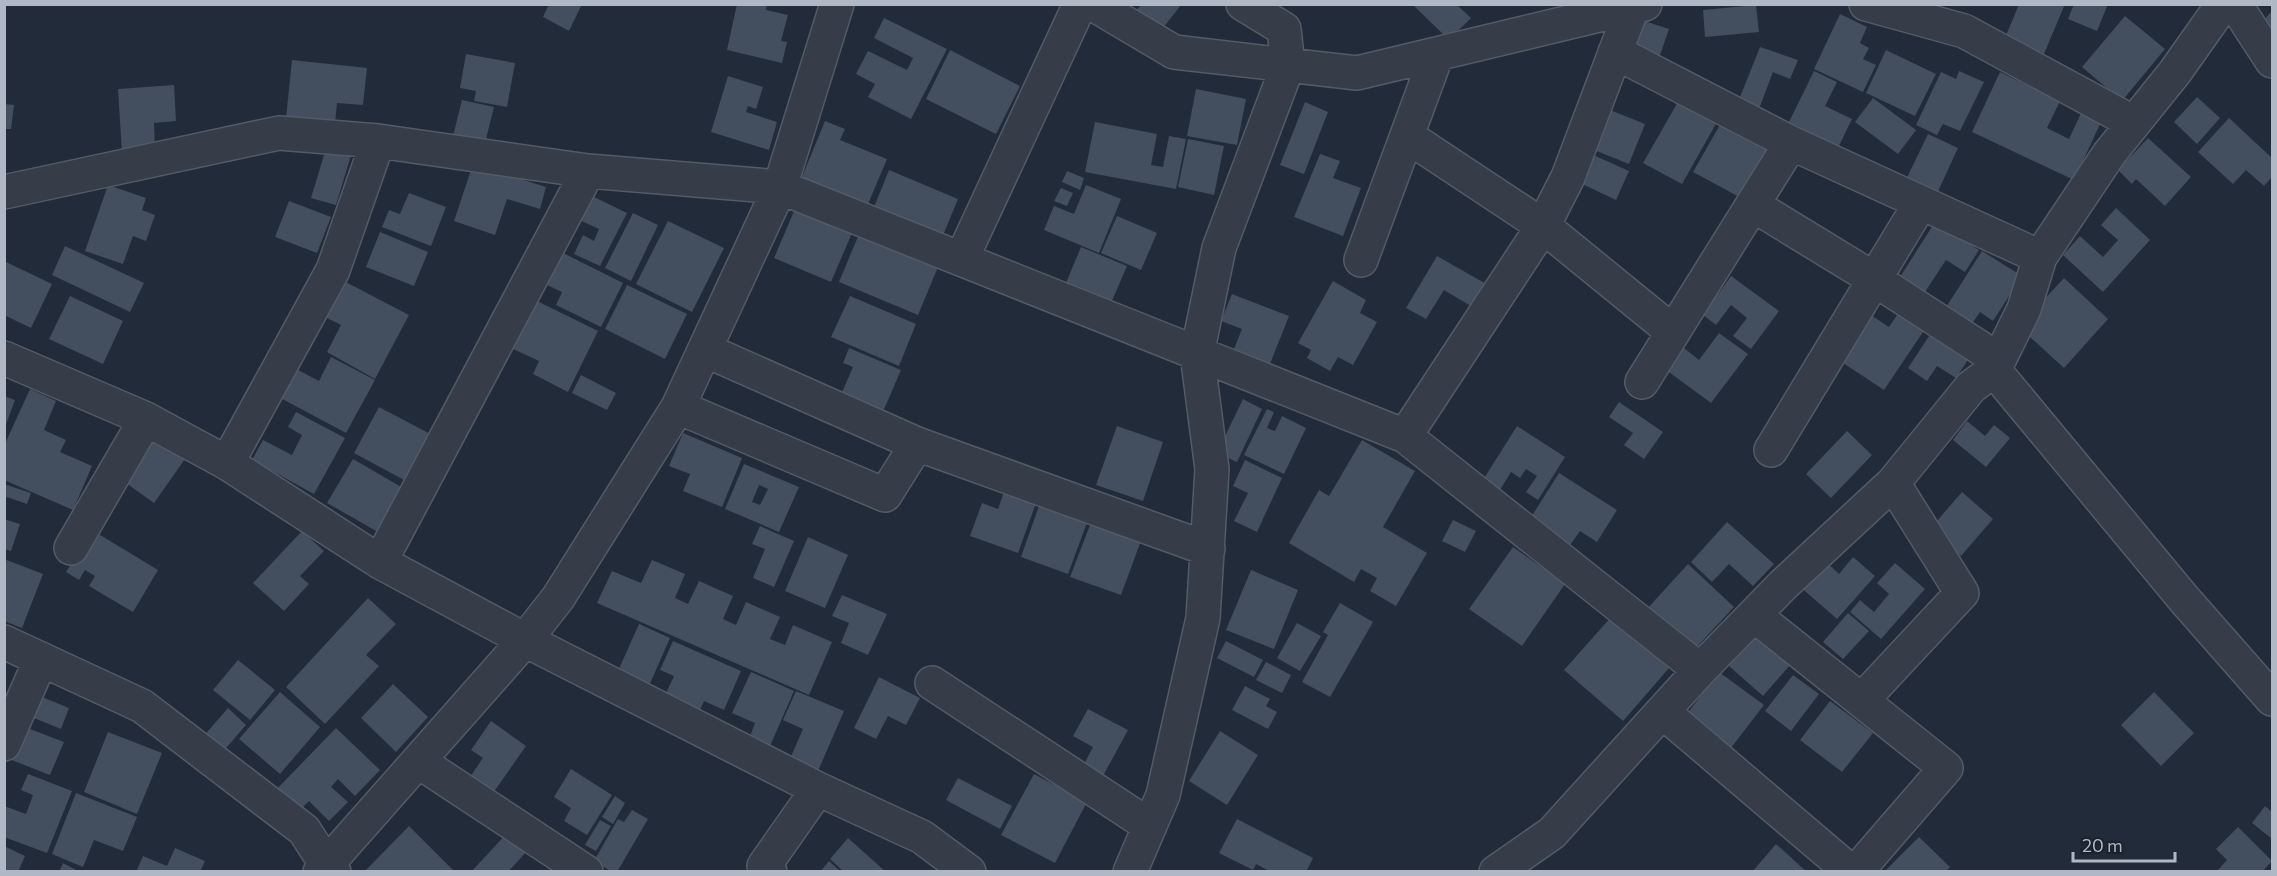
<svg xmlns="http://www.w3.org/2000/svg" width="2277" height="876" font-family="Commissioner,sans-serif">
  <rect width="100%" height="100%" fill="#222b39"/>
  <path fill="#434e5e" fill-rule="evenodd" d="M 549,4 L 582,4 L 569,31 L 543,17 Z
    M 737,4 L 767,4 L 766,10 L 788,15 L 781,41 L 787,42 L 782,63 L 727,50 Z
    M 2019,4 L 2065,4 L 2044,54 L 2005,38 Z
    M 2074,4 L 2108,4 L 2097,31 L 2068,19 Z
    M 1141,5 L 1181,5 L 1159,33 L 1134,13 Z
    M 1413,5 L 1457,5 L 1471,18 L 1449,40 Z
    M 1756,5 L 1759,32 L 1705,37 L 1703,10 Z
    M 2272,11 L 2272,40 L 2258,26 Z
    M 1840,14 L 1867,27 L 1860,43 L 1869,48 L 1863,59 L 1876,65 L 1863,92 L 1814,69 Z
    M 2125,16 L 2165,49 L 2122,101 L 2082,67 Z
    M 884,18 L 947,49 L 911,119 L 868,97 L 875,84 L 856,74 L 868,51 L 907,70 L 913,58 L 874,38 Z
    M 1635,18 L 1669,29 L 1659,58 L 1626,47 Z
    M 1760,47 L 1798,60 L 1790,79 L 1773,72 L 1759,109 L 1738,102 Z
    M 950,50 L 1020,86 L 996,134 L 926,99 Z
    M 1886,50 L 1936,74 L 1915,116 L 1866,93 Z
    M 466,54 L 515,63 L 507,107 L 474,101 L 476,91 L 460,88 Z
    M 292,60 L 367,68 L 363,105 L 337,103 L 335,123 L 286,118 Z
    M 1814,71 L 1837,82 L 1825,106 L 1852,119 L 1836,152 L 1786,128 Z
    M 1959,71 L 1984,82 L 1960,131 L 1943,124 L 1937,135 L 1916,125 L 1941,72 L 1956,79 Z
    M 2000,72 L 2060,101 L 2047,128 L 2069,139 L 2082,111 L 2102,120 L 2074,180 L 1972,132 Z
    M 728,76 L 763,87 L 756,109 L 748,106 L 746,112 L 777,122 L 769,150 L 711,132 Z
    M 174,85 L 176,121 L 154,123 L 155,151 L 122,153 L 118,89 Z
    M 1196,89 L 1246,99 L 1237,145 L 1187,136 Z
    M 2197,97 L 2220,118 L 2197,144 L 2174,122 Z
    M 1873,98 L 1916,130 L 1898,154 L 1855,122 Z
    M 462,100 L 494,107 L 485,143 L 453,136 Z
    M 1679,100 L 1717,122 L 1682,184 L 1643,163 Z
    M 1305,102 L 1328,112 L 1304,174 L 1280,165 Z
    M 4,104 L 14,105 L 11,129 L 4,129 Z
    M 1605,108 L 1645,124 L 1629,164 L 1589,148 Z
    M 2229,118 L 2272,158 L 2272,177 L 2264,186 L 2246,170 L 2233,184 L 2198,152 Z
    M 825,121 L 845,129 L 840,140 L 887,159 L 863,216 L 797,189 Z
    M 1095,122 L 1157,134 L 1151,165 L 1163,167 L 1169,136 L 1186,139 L 1176,189 L 1085,172 Z
    M 1721,123 L 1770,151 L 1743,199 L 1693,172 Z
    M 1928,134 L 1958,148 L 1934,200 L 1903,186 Z
    M 2148,138 L 2191,177 L 2165,206 L 2136,179 L 2132,184 L 2118,170 Z
    M 1188,139 L 1224,146 L 1214,195 L 1178,187 Z
    M 327,145 L 352,152 L 336,205 L 311,198 Z
    M 1320,154 L 1340,161 L 1333,178 L 1361,188 L 1343,236 L 1294,217 Z
    M 1591,154 L 1629,171 L 1616,200 L 1578,182 Z
    M 473,164 L 546,187 L 540,209 L 507,199 L 495,235 L 454,221 Z
    M 889,170 L 958,199 L 939,245 L 870,217 Z
    M 1067,171 L 1084,178 L 1080,190 L 1062,182 Z
    M 108,185 L 146,198 L 142,210 L 155,215 L 146,241 L 133,236 L 123,264 L 85,251 Z
    M 1086,185 L 1121,199 L 1099,253 L 1044,230 L 1054,206 L 1074,214 Z
    M 1061,188 L 1073,193 L 1067,206 L 1054,201 Z
    M 409,193 L 446,207 L 431,246 L 382,227 L 389,210 L 400,214 Z
    M 588,194 L 627,213 L 600,266 L 574,254 L 583,235 L 594,241 L 599,229 L 575,218 Z
    M 289,201 L 331,217 L 317,253 L 275,237 Z
    M 798,202 L 855,226 L 831,282 L 774,258 Z
    M 2116,208 L 2150,240 L 2103,292 L 2063,255 L 2080,236 L 2103,257 L 2118,240 L 2101,225 Z
    M 633,213 L 658,225 L 631,281 L 605,268 Z
    M 1117,216 L 1157,233 L 1141,270 L 1101,253 Z
    M 668,221 L 724,248 L 692,312 L 636,284 Z
    M 1935,222 L 1979,250 L 1965,272 L 1946,260 L 1925,292 L 1900,277 Z
    M 862,227 L 941,260 L 918,315 L 839,282 Z
    M 380,232 L 428,252 L 414,286 L 366,267 Z
    M 65,246 L 144,283 L 130,312 L 52,275 Z
    M 1081,247 L 1127,266 L 1108,310 L 1063,290 Z
    M 559,251 L 623,283 L 601,327 L 556,305 L 562,292 L 543,283 Z
    M 1982,251 L 2022,276 L 1993,321 L 1980,312 L 1969,328 L 1943,312 Z
    M 1437,256 L 1488,285 L 1474,308 L 1444,290 L 1426,319 L 1406,308 Z
    M 4,261 L 52,284 L 31,328 L 4,315 Z
    M 1731,276 L 1779,311 L 1751,349 L 1733,336 L 1747,318 L 1731,305 L 1716,325 L 1703,315 Z
    M 338,278 L 409,315 L 375,379 L 327,352 L 341,325 L 319,314 Z
    M 2064,278 L 2108,319 L 2064,368 L 2019,327 Z
    M 1333,281 L 1366,300 L 1360,313 L 1377,322 L 1353,365 L 1338,357 L 1330,371 L 1307,358 L 1311,350 L 1298,343 Z
    M 627,285 L 687,314 L 665,359 L 605,329 Z
    M 1232,294 L 1289,316 L 1268,369 L 1232,354 L 1242,329 L 1221,321 Z
    M 70,296 L 123,321 L 103,364 L 49,339 Z
    M 850,296 L 916,324 L 899,366 L 831,337 Z
    M 535,300 L 598,331 L 568,392 L 533,374 L 539,361 L 511,348 Z
    M 1903,306 L 1929,323 L 1884,390 L 1837,359 L 1868,313 L 1889,327 Z
    M 1935,327 L 1973,352 L 1956,378 L 1937,366 L 1927,381 L 1908,368 Z
    M 1719,333 L 1748,354 L 1711,403 L 1662,367 L 1679,344 L 1699,360 Z
    M 849,348 L 901,370 L 882,414 L 840,397 L 853,367 L 843,363 Z
    M 331,357 L 375,380 L 346,433 L 273,394 L 289,365 L 319,381 Z
    M 581,375 L 616,393 L 607,410 L 572,393 Z
    M 30,389 L 56,401 L 44,430 L 66,440 L 60,452 L 92,466 L 73,510 L 4,480 L 4,446 Z
    M 4,396 L 15,400 L 5,427 L 4,427 Z
    M 1243,399 L 1262,409 L 1237,462 L 1217,453 Z
    M 1619,402 L 1663,432 L 1644,459 L 1624,445 L 1633,433 L 1609,417 Z
    M 379,407 L 440,439 L 415,486 L 354,453 Z
    M 1267,409 L 1274,412 L 1267,428 L 1275,431 L 1282,416 L 1306,428 L 1284,474 L 1244,455 Z
    M 296,412 L 345,438 L 314,494 L 252,460 L 263,440 L 292,455 L 302,435 L 288,427 Z
    M 1967,421 L 1985,436 L 1994,425 L 2010,438 L 1986,467 L 1953,440 Z
    M 1117,426 L 1163,442 L 1143,501 L 1096,485 Z
    M 1517,426 L 1565,457 L 1538,500 L 1526,492 L 1537,476 L 1526,469 L 1520,478 L 1511,472 L 1500,490 L 1483,480 Z
    M 1847,431 L 1872,455 L 1831,498 L 1806,474 Z
    M 683,433 L 742,458 L 722,507 L 683,491 L 690,474 L 669,466 Z
    M 150,434 L 185,459 L 154,503 L 119,478 Z
    M 1362,440 L 1415,471 L 1383,527 L 1427,553 L 1396,606 L 1370,591 L 1377,578 L 1361,569 L 1354,582 L 1289,543 L 1319,490 L 1329,496 Z
    M 353,459 L 410,492 L 385,536 L 327,503 Z
    M 1245,460 L 1282,478 L 1257,532 L 1234,521 L 1248,493 L 1233,486 Z
    M 744,464 L 799,487 L 779,532 L 725,509 ZM 759,485 L 768,489 L 760,505 L 752,502 Z
    M 1559,473 L 1617,510 L 1597,542 L 1580,531 L 1568,548 L 1528,522 Z
    M 4,484 L 31,493 L 27,504 L 7,497 L 4,503 Z
    M 1004,492 L 1036,503 L 1018,553 L 970,536 L 982,503 L 998,509 Z
    M 1962,492 L 1993,519 L 1961,556 L 1930,529 Z
    M 1040,503 L 1088,520 L 1068,574 L 1021,557 Z
    M 4,519 L 20,524 L 11,551 L 4,549 Z
    M 1092,520 L 1142,538 L 1121,595 L 1070,577 Z
    M 1453,520 L 1476,531 L 1465,552 L 1442,541 Z
    M 1727,522 L 1774,564 L 1753,586 L 1729,564 L 1712,582 L 1691,562 Z
    M 760,526 L 794,541 L 774,587 L 753,578 L 765,549 L 752,544 Z
    M 92,530 L 158,570 L 133,612 L 89,586 L 95,576 L 85,570 L 79,580 L 66,572 Z
    M 302,531 L 324,551 L 300,576 L 309,584 L 284,611 L 253,583 Z
    M 808,537 L 848,555 L 825,608 L 785,591 Z
    M 1513,547 L 1565,584 L 1522,646 L 1469,609 Z
    M 1853,557 L 1875,576 L 1837,619 L 1798,585 L 1822,558 L 1839,574 Z
    M 4,559 L 43,574 L 22,628 L 4,621 Z
    M 652,560 L 685,574 L 675,598 L 688,604 L 699,581 L 733,596 L 723,619 L 736,625 L 746,602 L 780,617 L 770,639 L 785,645 L 793,625 L 832,642 L 809,695 L 597,603 L 612,571 L 641,583 Z
    M 1895,563 L 1925,589 L 1881,639 L 1850,612 L 1860,600 L 1874,612 L 1889,594 L 1877,583 Z
    M 1688,564 L 1734,607 L 1692,652 L 1646,610 Z
    M 1251,570 L 1298,590 L 1274,649 L 1226,630 Z
    M 842,595 L 887,614 L 868,655 L 841,643 L 849,623 L 832,616 Z
    M 368,598 L 396,624 L 366,655 L 379,666 L 325,724 L 286,687 Z
    M 1340,603 L 1373,622 L 1330,697 L 1302,682 L 1328,635 L 1323,632 Z
    M 1848,613 L 1869,631 L 1843,659 L 1823,642 Z
    M 1612,616 L 1670,667 L 1623,721 L 1564,670 Z
    M 1297,623 L 1321,636 L 1300,671 L 1277,658 Z
    M 639,624 L 670,638 L 645,695 L 613,682 Z
    M 1757,634 L 1791,664 L 1763,696 L 1729,666 Z
    M 673,641 L 741,671 L 724,710 L 704,701 L 696,719 L 661,704 L 674,676 L 660,670 Z
    M 1226,641 L 1263,660 L 1254,677 L 1217,658 Z
    M 238,660 L 275,690 L 250,720 L 213,690 Z
    M 1266,662 L 1291,675 L 1282,693 L 1256,680 Z
    M 751,672 L 794,691 L 767,753 L 747,744 L 755,723 L 732,713 Z
    M 1719,672 L 1764,705 L 1727,753 L 1683,719 Z
    M 1793,675 L 1819,694 L 1791,731 L 1765,711 Z
    M 879,677 L 920,698 L 906,725 L 888,716 L 876,739 L 854,728 Z
    M 393,684 L 428,717 L 396,752 L 361,718 Z
    M 1245,686 L 1270,699 L 1266,706 L 1277,712 L 1268,729 L 1232,710 Z
    M 796,691 L 844,711 L 815,778 L 787,766 L 803,729 L 783,720 Z
    M 280,692 L 320,727 L 280,774 L 239,739 Z
    M 2154,692 L 2194,733 L 2161,766 L 2121,725 Z
    M 37,695 L 69,708 L 61,729 L 29,716 Z
    M 1830,701 L 1873,733 L 1842,772 L 1800,740 Z
    M 228,708 L 246,725 L 221,754 L 202,738 Z
    M 1088,709 L 1128,730 L 1103,776 L 1083,766 L 1093,747 L 1073,736 Z
    M 491,721 L 526,746 L 491,796 L 468,780 L 483,758 L 471,750 Z
    M 22,726 L 64,742 L 50,775 L 9,759 Z
    M 336,728 L 380,770 L 355,796 L 338,779 L 331,787 L 348,802 L 329,821 L 309,801 L 293,817 L 271,795 Z
    M 1220,731 L 1258,755 L 1227,805 L 1189,781 Z
    M 108,732 L 162,753 L 137,814 L 84,792 Z
    M 571,769 L 612,795 L 587,835 L 564,821 L 571,808 L 554,797 Z
    M 28,774 L 72,791 L 47,853 L 4,837 L 4,806 L 26,814 L 33,795 L 21,790 Z
    M 1034,774 L 1087,802 L 1055,863 L 1001,835 Z
    M 958,778 L 1012,806 L 1000,829 L 946,800 Z
    M 76,793 L 137,817 L 123,851 L 94,840 L 83,867 L 52,854 Z
    M 615,796 L 625,803 L 613,824 L 602,817 Z
    M 2265,806 L 2272,812 L 2272,839 L 2252,823 Z
    M 632,810 L 648,819 L 617,872 L 612,872 L 594,861 L 618,819 L 624,822 Z
    M 1237,819 L 1313,858 L 1306,872 L 1271,872 L 1256,864 L 1253,870 L 1219,853 Z
    M 600,820 L 611,826 L 596,851 L 585,845 Z
    M 409,826 L 455,872 L 364,872 Z
    M 2238,827 L 2272,861 L 2262,872 L 2216,872 L 2227,860 L 2216,849 Z
    M 509,831 L 528,850 L 508,872 L 471,872 Z
    M 1919,837 L 1950,867 L 1945,872 L 1884,872 Z
    M 848,838 L 886,872 L 844,872 L 830,859 Z
    M 1776,844 L 1807,872 L 1752,872 Z
    M 4,846 L 25,856 L 18,872 L 4,872 Z
    M 175,848 L 205,861 L 200,872 L 136,872 L 143,856 L 167,866 Z
    M 829,861 L 841,872 L 820,872 Z
    M 63,863 L 80,872 L 59,872 Z"/>
  <g fill="none" stroke-linecap="round" stroke-linejoin="round">
    <g stroke="#535b67" stroke-width="36">
      <path id="street" d="M 1093,4 L 1174,52 L 1357,73 L 1645,4
        M 1866,4 L 1964,31 L 2134,123
        M 2235,4 L 2272,61
        M 1615,52 L 1791,143 L 2040,257
        M 1407,136 L 1543,226 L 1673,332
        M 4,192 L 279,133 L 378,141 L 588,171 L 780,187 L 1405,436 L 1700,670
        M 1753,205 L 1874,279 L 1999,360
        M 962,258 L 1080,4
        M 1361,260 L 1437,54
        M 705,350 L 917,444 L 1208,549
        M 4,358 L 146,419 L 227,463 L 380,562 L 525,640 L 818,789 L 922,837 L 969,872
        M 1994,370 L 2184,599 L 2272,699
        M 1642,382 L 1791,143
        M 678,407 L 885,495 L 917,444
        M 1405,436 L 1543,226 L 1568,177 L 1632,8
        M 1771,450 L 1920,204
        M 227,463 L 333,270 L 378,141
        M 71,548 L 146,419
        M 380,562 L 588,171
        M 1754,615 L 1946,768 L 1856,872
        M 4,642 L 142,706 L 304,830 L 326,864 L 334,872
        M 932,683 L 1150,826
        M 1862,700 L 1962,593 L 1893,483
        M 1663,712 L 1851,872
        M 4,744 L 41,659
        M 418,761 L 586,872
        M 320,872 L 525,640 L 558,598 L 678,407 L 780,187 L 837,4
        M 770,872 L 764,866 L 818,789
        M 1130,872 L 1163,795 L 1203,618 L 1212,469 L 1197,354 L 1219,248 L 1288,65 L 1284,29 L 1243,4
        M 1496,872 L 1552,833 L 1700,670 L 1783,585 L 1893,483 L 1971,387 L 1994,370 L 2024,309 L 2040,257 L 2109,154 L 2175,72 L 2223,4"/>
    </g>
    <use href="#street" stroke="#363d49" stroke-width="33"/>
  </g>
  <rect width="2277" height="876" fill="none" stroke="#b0b8c6" stroke-width="12"/>
  <path d="M2073 852v9h102v-9" fill="none" stroke="#b0b8c6" stroke-width="3"/>
  <text x="2082" y="852" font-size="18" fill="#b0b8c6" stroke="#1b222e" stroke-width="4.5" paint-order="stroke">20 m</text>
</svg>
